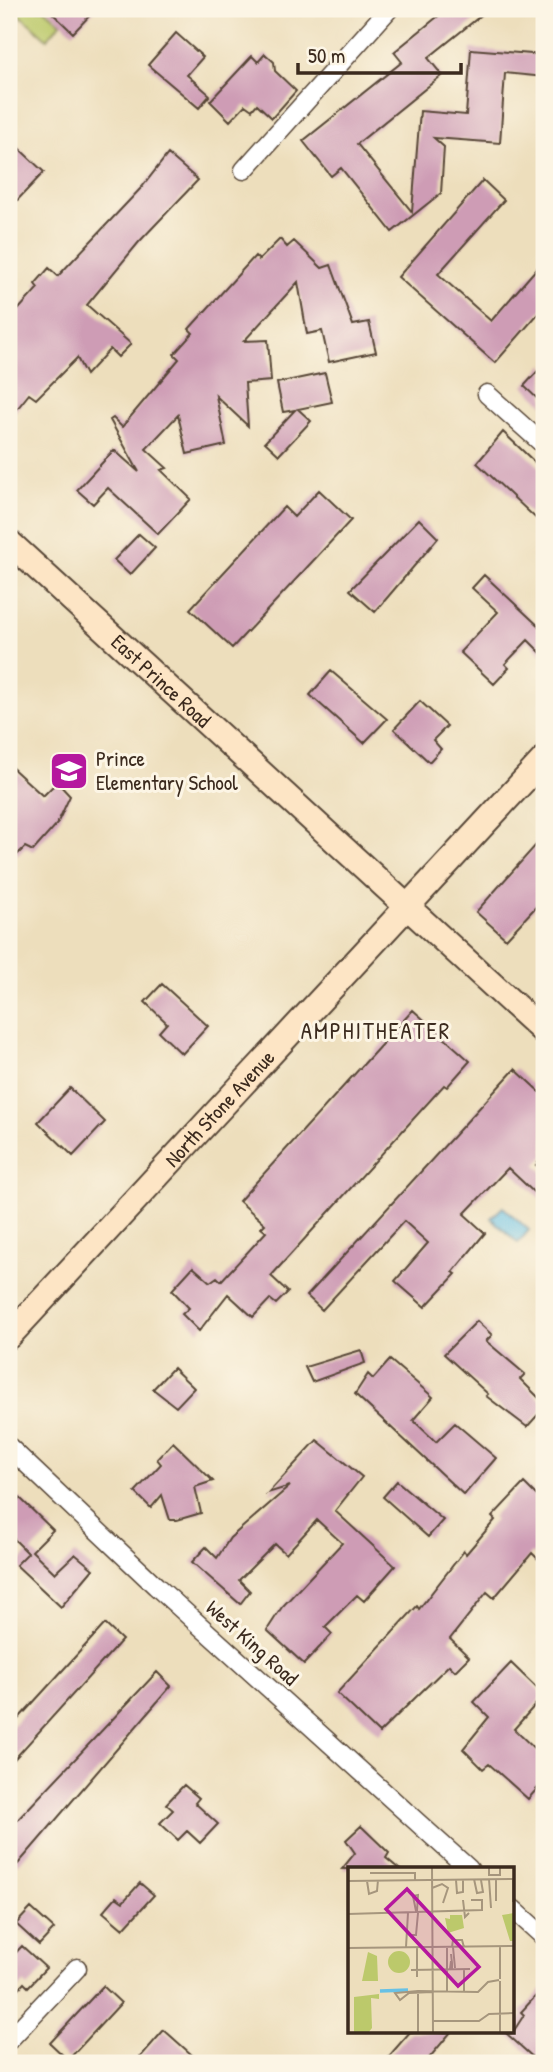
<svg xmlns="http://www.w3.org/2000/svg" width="553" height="2072" font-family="'Patrick Hand',sans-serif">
  <rect width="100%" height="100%" fill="#fcf5e5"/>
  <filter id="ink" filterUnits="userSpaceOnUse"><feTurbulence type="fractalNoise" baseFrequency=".0143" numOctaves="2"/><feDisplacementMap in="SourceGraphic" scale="14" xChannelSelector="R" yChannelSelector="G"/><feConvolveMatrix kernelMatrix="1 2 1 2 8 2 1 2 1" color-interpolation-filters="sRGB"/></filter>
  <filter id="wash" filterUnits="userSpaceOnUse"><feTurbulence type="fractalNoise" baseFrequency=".00686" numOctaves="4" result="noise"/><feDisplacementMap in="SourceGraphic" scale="28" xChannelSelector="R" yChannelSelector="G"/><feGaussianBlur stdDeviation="1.57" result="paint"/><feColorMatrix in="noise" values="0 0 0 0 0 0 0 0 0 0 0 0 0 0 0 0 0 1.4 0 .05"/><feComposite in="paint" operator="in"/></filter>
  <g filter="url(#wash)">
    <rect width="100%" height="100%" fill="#eddebc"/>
    <path fill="#bcc96b" stroke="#7c7a44" stroke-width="2" d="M 13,9 L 45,9 L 61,23 L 47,39 Z"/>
    <path fill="#68c1e5" stroke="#527682" stroke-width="2" d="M 503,1207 L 529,1230 L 518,1243 L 491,1218 Z"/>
    <g id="blocks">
      <path fill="#ce9cb5" d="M 48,9 L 96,9 L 73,33 Z
        M 447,9 L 489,9 L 428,58 L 442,75 L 357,144 L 412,212 L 420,111 L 466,115 L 471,49 L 544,55 L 544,77 L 505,73 L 500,143 L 434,138 L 444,147 L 441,193 L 392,232 L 341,168 L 331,176 L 303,141 L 402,62 L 394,52 Z
        M 176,33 L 203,57 L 187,75 L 210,95 L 199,108 L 148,65 Z
        M 265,54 L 274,62 L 275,71 L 296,91 L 272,118 L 257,104 L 252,110 L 245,105 L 230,121 L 210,101 L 252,56 L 258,62 Z
        M 9,139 L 44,172 L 9,209 Z
        M 168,154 L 198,180 L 139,242 L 87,305 L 131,344 L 118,357 L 110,349 L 86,375 L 77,358 L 36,399 L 29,394 L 9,419 L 9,320 L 38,288 L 35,284 L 49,268 L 58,276 L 142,187 Z
        M 483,180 L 504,200 L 438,274 L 491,321 L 544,260 L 544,307 L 495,363 L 398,277 Z
        M 280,239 L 287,247 L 294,241 L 322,268 L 331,265 L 353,325 L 369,322 L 376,352 L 329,362 L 322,331 L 307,334 L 298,282 L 244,341 L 268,340 L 271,381 L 245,383 L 248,426 L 216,396 L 226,445 L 187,454 L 178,415 L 146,449 L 167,468 L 161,470 L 191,499 L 158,534 L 108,488 L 93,504 L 77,490 L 114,450 L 139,472 L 110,420 L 113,418 L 122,427 L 179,359 L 174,354 L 193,333 L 189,329 L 255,256 L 259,260 Z
        M 544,364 L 544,405 L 524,386 Z
        M 325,373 L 332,402 L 298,409 L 311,421 L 279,455 L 265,442 L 295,410 L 283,412 L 277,383 Z
        M 503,432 L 544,471 L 544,526 L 477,463 Z
        M 319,490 L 351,520 L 232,648 L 190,609 L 284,507 L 294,517 Z
        M 419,519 L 438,538 L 375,612 L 350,590 Z
        M 139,534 L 155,548 L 130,575 L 114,560 Z
        M 484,575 L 544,631 L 544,656 L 528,640 L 505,664 L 509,668 L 494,684 L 460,652 L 498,612 L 472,588 Z
        M 331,671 L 387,719 L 364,743 L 310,695 Z
        M 420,701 L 447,726 L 433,740 L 441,749 L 429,762 L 394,729 Z
        M 9,765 L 43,796 L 57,782 L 70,796 L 57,824 L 33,851 L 25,847 L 17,855 L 9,848 Z
        M 544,836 L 544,898 L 506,939 L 476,912 Z
        M 162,984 L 208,1026 L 182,1054 L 159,1032 L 167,1023 L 145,1002 Z
        M 413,1010 L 470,1061 L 447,1087 L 444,1085 L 271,1276 L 288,1292 L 276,1304 L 270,1299 L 253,1317 L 228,1294 L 199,1331 L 182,1314 L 189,1308 L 172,1290 L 193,1267 L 210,1282 L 217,1277 L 221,1281 L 266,1232 L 261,1228 L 265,1224 L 239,1201 Z
        M 515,1069 L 544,1096 L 544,1156 L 536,1165 L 544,1173 L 544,1202 L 508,1168 L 464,1214 L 485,1233 L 453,1272 L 456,1274 L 425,1307 L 395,1281 L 428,1243 L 404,1221 L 322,1310 L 307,1296 Z
        M 70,1088 L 105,1122 L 73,1156 L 38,1122 Z
        M 477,1321 L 492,1335 L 486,1341 L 525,1374 L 520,1379 L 544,1403 L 544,1408 L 527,1427 L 486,1396 L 488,1394 L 444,1354 Z
        M 361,1350 L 365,1363 L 312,1382 L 305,1367 Z
        M 390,1360 L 433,1397 L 413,1420 L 436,1442 L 455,1423 L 496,1458 L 464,1495 L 355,1394 L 368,1374 L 373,1379 Z
        M 173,1368 L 194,1388 L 176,1407 L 153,1389 Z
        M 317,1440 L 362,1477 L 335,1511 L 395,1566 L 364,1601 L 357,1595 L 325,1627 L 332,1634 L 304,1664 L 267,1630 L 282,1607 L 342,1543 L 317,1520 L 286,1554 L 275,1544 L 239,1580 L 250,1591 L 240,1604 L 192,1562 L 206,1547 L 217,1558 L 230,1538 L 290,1486 L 268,1493 Z
        M 173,1442 L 213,1481 L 195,1487 L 201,1513 L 177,1520 L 170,1520 L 162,1495 L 151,1508 L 135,1492 L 161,1464 L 157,1459 Z
        M 397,1481 L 443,1520 L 428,1537 L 383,1497 Z
        M 524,1483 L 544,1503 L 544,1565 L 532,1553 L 494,1598 L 487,1592 L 450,1639 L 469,1657 L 455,1671 L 449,1665 L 379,1733 L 337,1693 L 417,1606 L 419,1609 L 464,1551 L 466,1554 L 495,1520 L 492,1517 Z
        M 20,1498 L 53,1530 L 32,1551 L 55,1573 L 75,1554 L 93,1569 L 61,1607 L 16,1565 L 28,1553 L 9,1534 L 9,1510 Z
        M 105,1624 L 122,1640 L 9,1765 L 9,1729 Z
        M 511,1663 L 544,1695 L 514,1729 L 544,1758 L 544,1781 L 528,1799 L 489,1764 L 483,1769 L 463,1749 L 489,1717 L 474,1702 Z
        M 157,1672 L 171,1686 L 18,1864 L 9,1855 L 9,1829 Z
        M 184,1785 L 199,1798 L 195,1803 L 218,1824 L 200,1843 L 187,1831 L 178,1840 L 160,1823 L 173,1810 L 166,1804 Z
        M 361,1826 L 389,1853 L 386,1858 L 399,1869 L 342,1869 L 355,1853 L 346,1840 Z
        M 140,1883 L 154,1895 L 123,1929 L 103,1912 L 116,1897 L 123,1902 Z
        M 31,1908 L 54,1929 L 39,1945 L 16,1924 Z
        M 22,1946 L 46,1968 L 28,1987 L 24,1983 L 9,1999 L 9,1960 Z
        M 103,1986 L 121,2003 L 68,2060 L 50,2043 Z
        M 544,1987 L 544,2049 L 535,2059 L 507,2034 L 513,2032 L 524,2015 L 521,2012 Z
        M 164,2030 L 201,2063 L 135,2063 Z
        M 410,2032 L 451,2032 L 425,2063 L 383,2063 Z"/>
    </g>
  </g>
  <g filter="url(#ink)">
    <use href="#blocks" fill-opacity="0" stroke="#564536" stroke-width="2"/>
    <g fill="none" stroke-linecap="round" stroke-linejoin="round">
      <g stroke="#564536" stroke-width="21">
        <path id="street" d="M 244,170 L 389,9
          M 487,394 L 544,445
          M 9,1447 L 156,1586 L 469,1869
          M 513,1909 L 544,1937
          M 9,2040 L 77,1968"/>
      </g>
      <g stroke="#564536" stroke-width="28">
        <g id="secondary">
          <path id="s1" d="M 9,542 L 544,1032"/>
          <path id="s2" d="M 9,1336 L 544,759"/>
        </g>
      </g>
      <use href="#street" stroke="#fff" stroke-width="18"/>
      <use href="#secondary" stroke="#fde5c5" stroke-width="24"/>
    </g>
  </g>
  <defs>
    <g id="school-square" transform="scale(2.0125)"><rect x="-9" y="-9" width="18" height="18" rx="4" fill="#b5179e" stroke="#fcf5e5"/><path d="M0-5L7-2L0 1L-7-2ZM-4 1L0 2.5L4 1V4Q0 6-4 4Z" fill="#fff"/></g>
  </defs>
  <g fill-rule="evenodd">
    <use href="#school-square" x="69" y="771"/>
  </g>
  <g text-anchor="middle" stroke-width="6" stroke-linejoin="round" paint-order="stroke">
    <g font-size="21" fill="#3b2a1e" stroke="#fcf5e5">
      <text dy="7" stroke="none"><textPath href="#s1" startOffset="206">East Prince Road</textPath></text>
      <text dy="7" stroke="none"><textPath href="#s2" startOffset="310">North Stone Avenue</textPath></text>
      <text transform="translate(252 1643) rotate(42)" y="7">West King Road</text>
    </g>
    <g font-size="21" fill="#3b2a1e" stroke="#fcf5e5" text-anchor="start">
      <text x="96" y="766">Prince<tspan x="96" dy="24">Elementary School</tspan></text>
    </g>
    <g font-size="23" letter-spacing="2" fill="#3b2a1e" stroke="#fcf5e5">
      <text x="376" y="1039">AMPHITHEATER</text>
    </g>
  </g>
  <g transform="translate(348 1867)">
    <rect width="166" height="166" fill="#eddebc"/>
    <path d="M 166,46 L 166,74 L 162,74 L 154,48 ZM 102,48 L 114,48 L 116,61 L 100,66 L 97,51 L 102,52 ZM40 95a11 11 0 1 1 22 0a11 11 0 1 1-22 0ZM 20,85 L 29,89 L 30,114 L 14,114 ZM 31,127 L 31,132 L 23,131 L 24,161 L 20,166 L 6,166 L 6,130 Z" fill="#bcc96b"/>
    <path fill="none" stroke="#68c1e5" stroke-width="3.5" d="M 32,124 L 60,123"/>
    <path fill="none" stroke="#a6967d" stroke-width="2" d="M 84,0 L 85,166M 141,0 L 141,8 L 152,8 L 152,0M 22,6 L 67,6 L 67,13M 126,12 L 129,26 L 135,25 L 133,13M 141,12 L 143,41M 165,12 L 165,35M 108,13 L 109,26 L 115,25 L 115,13M 0,14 L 167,12M 19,14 L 21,27 L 29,24 L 30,13M 84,21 L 94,17 L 100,21 L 95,36M 115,33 L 117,50 L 121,46M 148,34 L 148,12M 68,44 L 65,29 L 70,28 L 69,44M 0,47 L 134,43 L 134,33 L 123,33M 62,68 L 68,68 L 70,46M 58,80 L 60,46M 69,80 L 69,110M 104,80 L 105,73 L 114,73 L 116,80M 105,80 L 107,101M 152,80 L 152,112M 0,81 L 167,79M 103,87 L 104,96 L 104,101 L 102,102 L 103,94M 116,102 L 116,125M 63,103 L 122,102M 152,114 L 152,166M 84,125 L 61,126 L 52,133 L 47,126 L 70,124 L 130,125 L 140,115 L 151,113M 99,125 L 99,80M 70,127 L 70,166M 85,154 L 131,154 L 141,147 L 167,146"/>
    <path fill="#b5179e" fill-opacity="0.15" stroke="#b5179e" stroke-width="3.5" d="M 59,22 L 131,100 L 110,119 L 38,42 Z"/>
    <rect width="166" height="166" fill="none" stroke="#3b2a1e" stroke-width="3.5"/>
  </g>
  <rect width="553" height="2072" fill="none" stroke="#fcf5e5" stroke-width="35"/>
  <path d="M298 63v10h163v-10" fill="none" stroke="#3b2a1e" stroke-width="3.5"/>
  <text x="308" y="63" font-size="21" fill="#3b2a1e" stroke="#fcf5e5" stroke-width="5" paint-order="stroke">50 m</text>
</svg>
